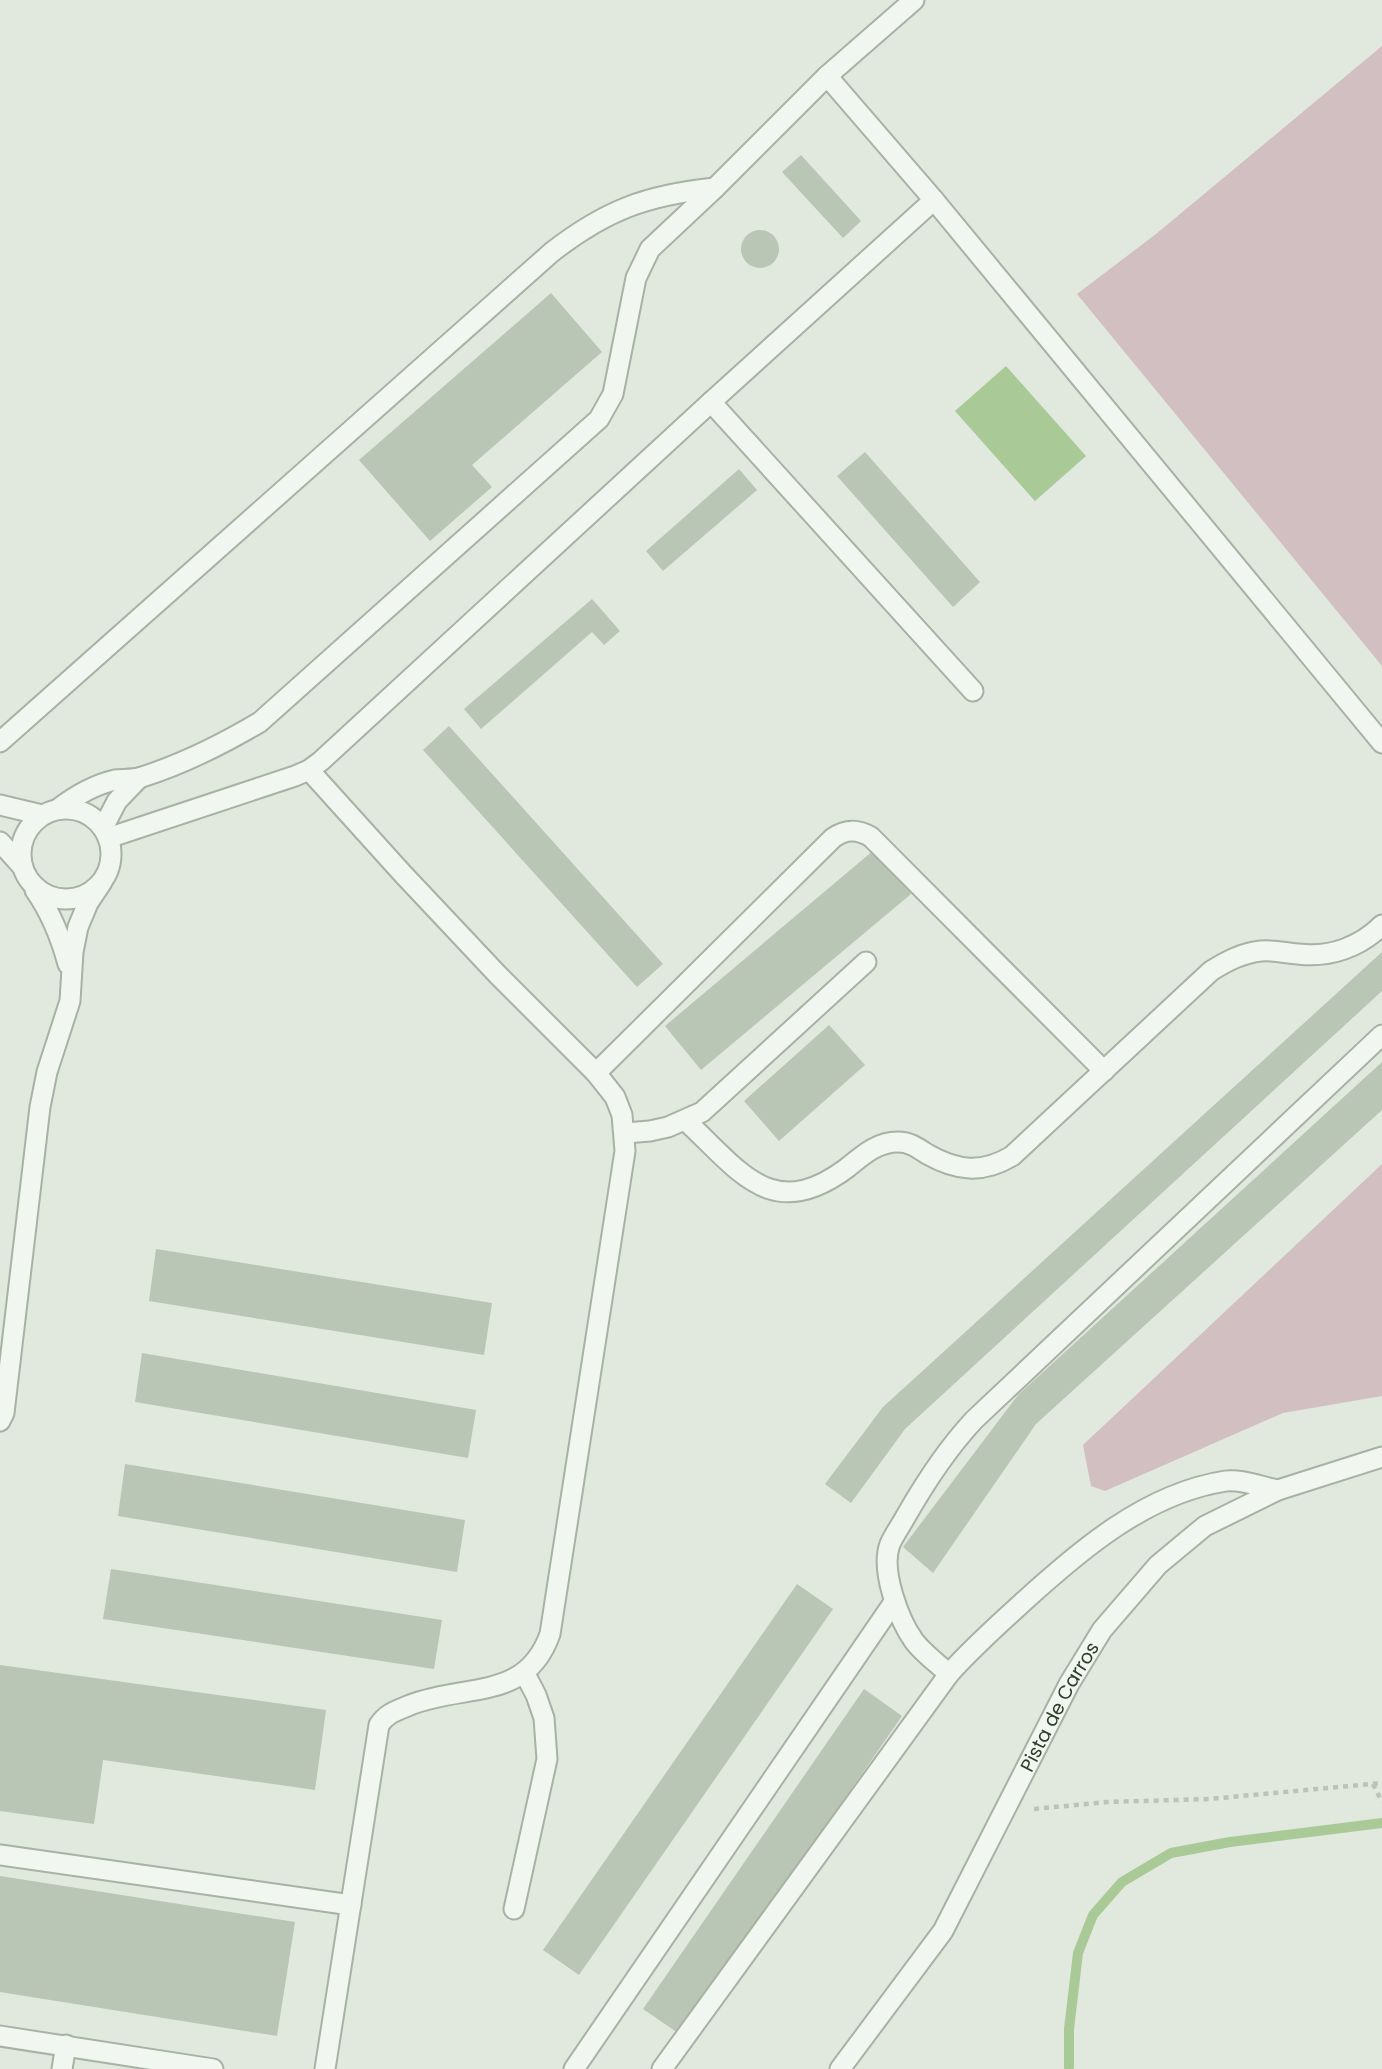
<svg xmlns="http://www.w3.org/2000/svg" width="1382" height="2069" font-family="Poppins,sans-serif">
  <rect width="100%" height="100%" fill="#e1e8de"/>
  <path fill="#d2bfc1" d="M 1382,46 L 1382,666 L 1077,294 L 1156,234 Z
    M 1382,1164 L 1382,1396 L 1283,1413 L 1105,1491 L 1091,1486 L 1083,1445 Z"/>
  <path fill="#a9ca97" d="M 1006,366 L 1086,456 L 1035,501 L 955,411 Z"/>
  <g fill="none" stroke-linecap="round" stroke-linejoin="round">
    <path stroke="#a9ca97" stroke-width="10" d="M 1069,2067 L 1069,2029 L 1078,1953 L 1093,1915 L 1122,1882 L 1171,1853 L 1230,1842 L 1382,1823"/>
  </g>
  <path fill="#b9c5b5" d="M 801,155 L 861,221 L 843,238 L 782,172 Z
    M741 249a19 19 0 1 1 38 0a19 19 0 1 1-38 0Z
    M 551,293 L 602,352 L 472,465 L 492,487 L 430,541 L 359,460 Z
    M 865,452 L 980,582 L 953,607 L 837,476 Z
    M 739,469 L 757,490 L 663,571 L 646,551 Z
    M 592,599 L 620,631 L 604,645 L 592,632 L 481,729 L 464,709 Z
    M 449,726 L 663,964 L 637,987 L 423,750 Z
    M 874,850 L 911,894 L 701,1070 L 665,1026 Z
    M 1382,952 L 1382,991 L 905,1429 L 851,1503 L 825,1484 L 883,1407 Z
    M 829,1025 L 865,1065 L 779,1141 L 744,1101 Z
    M 1382,1062 L 1382,1110 L 1036,1424 L 933,1573 L 903,1547 L 1018,1395 Z
    M 156,1249 L 492,1303 L 484,1355 L 149,1301 Z
    M 142,1353 L 476,1410 L 468,1458 L 135,1402 Z
    M 125,1464 L 465,1520 L 457,1572 L 118,1516 Z
    M 111,1569 L 442,1620 L 434,1669 L 103,1619 Z
    M 797,1584 L 833,1609 L 579,1975 L 543,1950 Z
    M 0,1665 L 326,1710 L 315,1790 L 103,1760 L 94,1824 L 0,1811 Z
    M 864,1689 L 902,1716 L 681,2035 L 643,2009 Z
    M 0,1876 L 295,1922 L 277,2036 L 0,1992 Z"/>
  <g fill="none" stroke-linecap="round" stroke-linejoin="round">
    <g stroke="#a7b2a3" stroke-width="23">
      <g id="lane">
        <path d="M 827,76 L 934,200 L 1382,743"/>
        <path d="M 711,402 L 973,691"/>
        <path d="M 0,742 L 552,252 C 606,210 647,195 715,188"/>
        <path d="M 309,770 L 402,873 L 498,975 L 596,1073 L 615,1097 L 622,1115 L 625,1151 L 550,1634 C 526,1702 465,1683 410,1705 C 396,1711 387,1713 379,1725 L 325,2069"/>
        <path d="M 0,805 L 42,815"/>
        <circle cx="66" cy="854" r="45"/>
        <path d="M 58,809 C 75,796 93,785 115,780 C 124,779 133,780 142,777 C 183,764 223,744 260,722 L 599,419 L 613,394 L 636,278 L 650,249 L 715,188 L 827,76 L 914,0"/>
        <path d="M 103,828 L 117,801 L 139,778"/>
        <path d="M 108,838 L 295,776 L 309,770 L 321,761 L 711,402 L 934,200"/>
        <path d="M 0,842 L 21,865"/>
        <path d="M 35,890 C 51,913 61,938 68,964"/>
        <path d="M 596,1073 L 833,838 C 846,829 857,829 871,837 L 1104,1071"/>
        <path d="M 686,1121 C 740,1171 772,1224 847,1168 C 863,1155 877,1142 898,1142 C 910,1142 918,1148 927,1154 C 957,1171 982,1174 1012,1156 L 1211,971 C 1227,961 1242,953 1261,951 C 1274,950 1285,953 1298,954 C 1330,958 1360,947 1382,925"/>
        <path d="M 625,1133 L 650,1131 L 668,1127 L 702,1112 L 866,962"/>
        <path d="M 0,1421 L 4,1413 L 40,1107 L 47,1072 L 70,1001 L 73,952 L 78,927 L 88,903 L 102,882"/>
        <path d="M 949,1674 C 938,1664 923,1653 914,1641 C 899,1620 880,1570 890,1544 C 894,1535 901,1525 906,1516 C 926,1481 946,1450 974,1420 L 1382,1035"/>
        <path d="M 0,1855 L 351,1905"/>
        <path d="M 514,1909 L 547,1759 L 544,1718 L 536,1695 L 525,1674"/>
        <path d="M 0,2036 L 213,2069"/>
        <path d="M 62,2069 L 66,2045"/>
        <path d="M 574,2069 L 894,1602"/>
        <path d="M 662,2069 L 949,1674 C 972,1648 997,1626 1022,1603 C 1079,1551 1146,1493 1226,1481 C 1241,1479 1262,1487 1278,1490"/>
        <path id="s1" d="M 840,2069 L 943,1931 L 1069,1684 L 1102,1630 L 1158,1565 L 1205,1526 L 1278,1490 L 1382,1457"/>
      </g>
    </g>
    <path stroke="#bbc3b8" stroke-width="4.5" stroke-dasharray="5 5" stroke-linecap="butt" d="M 1373,1784 L 1382,1802
      M 1034,1809 L 1107,1802 L 1209,1799 L 1382,1783"/>
    <use href="#lane" stroke="#f2f6f1" stroke-width="19"/>
  </g>
  <g text-anchor="middle" stroke-width="5" stroke-linejoin="round" paint-order="stroke">
    <g font-size="19" fill="#2c3f27" stroke="#f0f6ed">
      <text dy="7" stroke="none"><textPath href="#s1" startOffset="425">Pista de Carros</textPath></text>
    </g>
  </g>
</svg>
